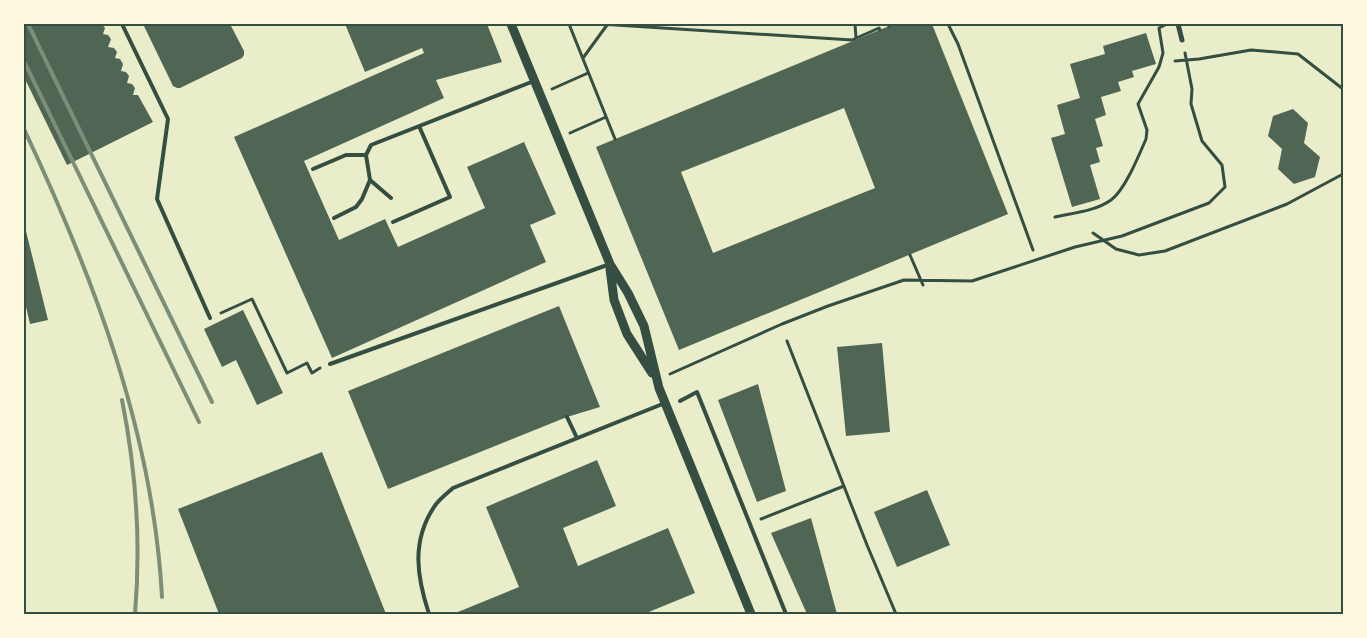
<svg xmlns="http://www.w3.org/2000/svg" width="1367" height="638" font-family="Manrope,sans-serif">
  <rect width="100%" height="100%" fill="#e9edc9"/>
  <path fill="#4f6655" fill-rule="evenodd" d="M 24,24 L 102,24 L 105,28 L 103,34 L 108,35 L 111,39 L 108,47 L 114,48 L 117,52 L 115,58 L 120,59 L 123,64 L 121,71 L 126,72 L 129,76 L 127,83 L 132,84 L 135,88 L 133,95 L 138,95 L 153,122 L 67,165 L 24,77 Z
    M 143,24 L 230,24 L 244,51 L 244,55 L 242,58 L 180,88 L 177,88 L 173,86 Z
    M 345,24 L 487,24 L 502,62 L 436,80 L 444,98 L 304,161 L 339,240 L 385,219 L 398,247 L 485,208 L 467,167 L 524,142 L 556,214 L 530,225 L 546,262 L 332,358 L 234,137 L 424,53 L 422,48 L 365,72 Z
    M 894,24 L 932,24 L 1008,214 L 679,350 L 596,147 ZM 844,108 L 875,188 L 713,253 L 681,172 Z
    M 1146,33 L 1156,64 L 1132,71 L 1134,77 L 1118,82 L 1121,91 L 1101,97 L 1106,115 L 1095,119 L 1103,146 L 1096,148 L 1100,162 L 1090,165 L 1100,199 L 1072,207 L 1051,138 L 1065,134 L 1057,105 L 1080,98 L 1070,64 L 1105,54 L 1103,46 Z
    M 1293,109 L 1308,123 L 1304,143 L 1320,157 L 1315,177 L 1294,184 L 1278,169 L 1282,149 L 1268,136 L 1273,116 Z
    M 24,223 L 48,320 L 30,324 L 24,298 Z
    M 559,306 L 600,407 L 567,417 L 388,489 L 348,391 Z
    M 243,310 L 283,393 L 257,405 L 236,360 L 222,367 L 204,329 Z
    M 882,343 L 890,432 L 846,436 L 837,347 Z
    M 758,384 L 786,491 L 757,502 L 718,400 Z
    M 322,452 L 386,614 L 219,614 L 178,509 Z
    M 597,460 L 616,506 L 563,528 L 578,566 L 668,528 L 695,593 L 644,614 L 453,614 L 519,587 L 486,507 Z
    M 927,490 L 950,545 L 897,567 L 874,512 Z
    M 811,518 L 837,614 L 807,614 L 771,533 Z"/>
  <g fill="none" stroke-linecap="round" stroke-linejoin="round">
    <path stroke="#344e41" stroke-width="3" d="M 569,24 L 615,139
      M 600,24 L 852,40 L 879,28 L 880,30
      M 855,24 L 856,38
      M 948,24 L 958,44 L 1033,250
      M 889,26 L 890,24
      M 583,58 L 607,25
      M 1175,61 L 1199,59 L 1251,50 L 1298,54 L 1343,89
      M 552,89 L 588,73
      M 570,133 L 606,117
      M 1055,217 C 1073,213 1096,211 1111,200 C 1125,190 1139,155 1146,139 L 1147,130 L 1138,104 L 1159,67 L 1163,53 L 1159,28 L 1165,25
      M 1093,233 L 1116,249 L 1139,255 L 1165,251 L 1287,204 L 1343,174
      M 910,255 L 923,285
      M 221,313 L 252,299 L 287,373 L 307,363 L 312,373 L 320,368
      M 787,341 L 867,545 L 896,614
      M 670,374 L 782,324 L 828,306 L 904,280 L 972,281 L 1075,247 L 1122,236 L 1209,203 L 1225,187 L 1222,165 L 1202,141 L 1191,104 L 1192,89 L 1185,53
      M 761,519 L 844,486"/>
    <path stroke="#344e41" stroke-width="4" d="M 122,24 L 168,119 L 157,199 L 210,318
      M 313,169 L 346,155 L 366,155 L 371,145 L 534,81
      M 370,180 L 391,198
      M 334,218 L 356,207 L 362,199 L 370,180 L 366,155
      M 393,222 L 450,197 L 419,126
      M 330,364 L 610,264
      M 680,401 L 697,392 L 786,614
      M 567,417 L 577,438
      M 429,614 C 417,577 411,542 434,507 C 438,500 446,494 453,488 L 665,403"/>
    <path stroke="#344e41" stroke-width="5" d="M 1178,24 L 1182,40"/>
    <path stroke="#344e41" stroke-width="9" d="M 511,24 L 610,264 L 628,293 L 644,326 L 659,388 L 751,614
      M 610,269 L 614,300 L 627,334 L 652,373"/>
    <path stroke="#7c8e77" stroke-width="4" d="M 28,24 L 212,402
      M 24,61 L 199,422
      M 24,129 C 93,276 153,432 162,597
      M 122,400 C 136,470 141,543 135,614"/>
  </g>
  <rect width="1367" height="638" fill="none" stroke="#fefae0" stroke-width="50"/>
  <rect x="25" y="25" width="1317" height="588" fill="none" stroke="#344e41" stroke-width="2"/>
</svg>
